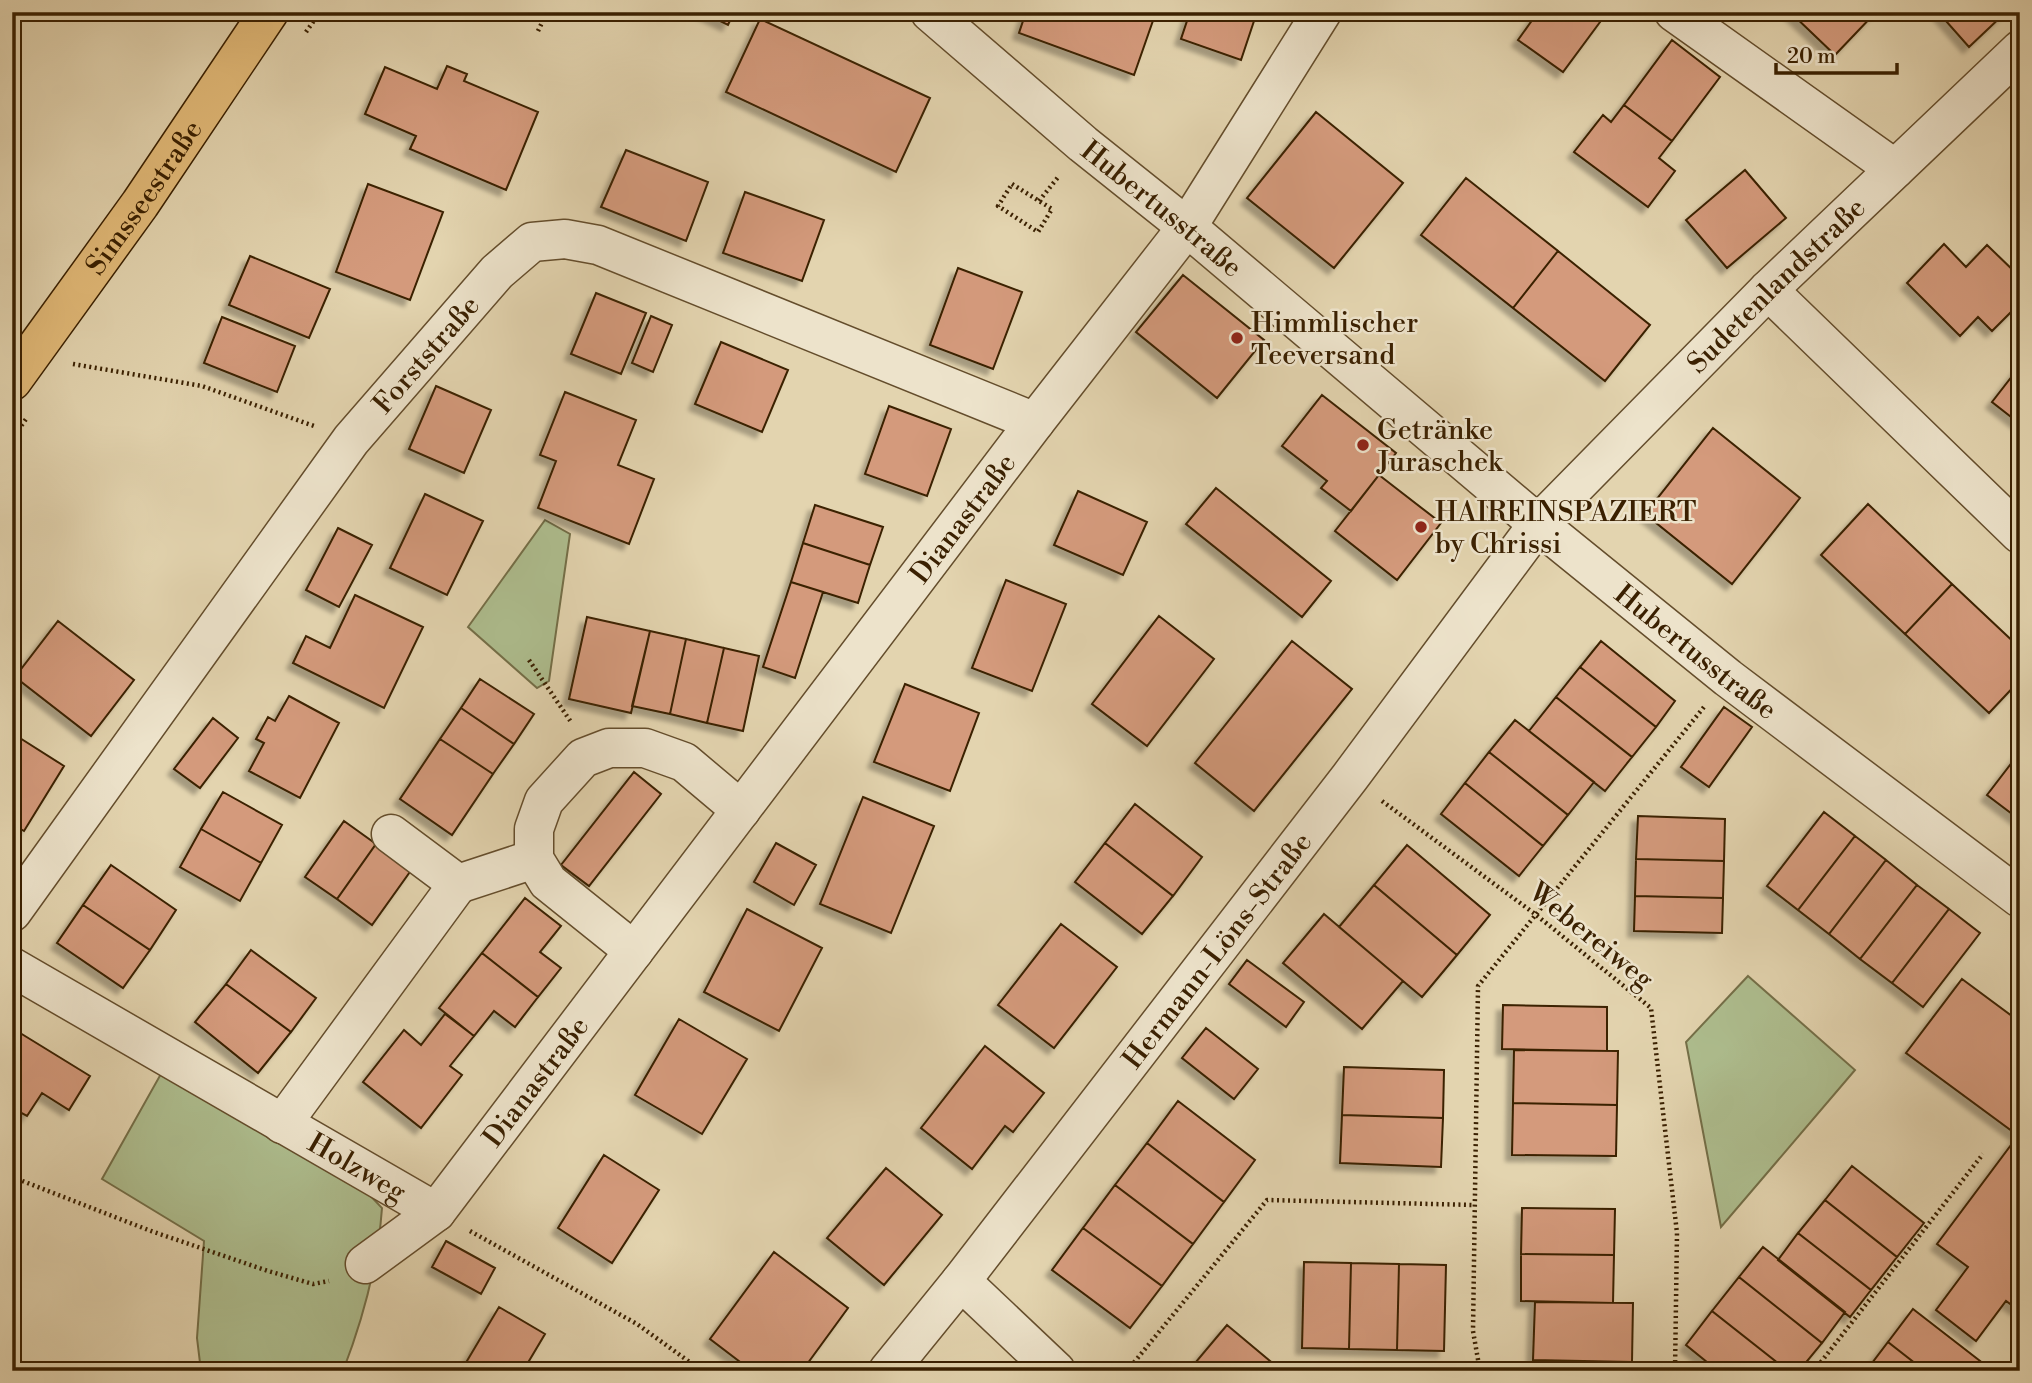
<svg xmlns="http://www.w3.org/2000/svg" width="2032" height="1383" font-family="'Libre Bodoni',serif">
  <defs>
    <filter id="shadow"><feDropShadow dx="-6" dy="6" stdDeviation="2" flood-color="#0004"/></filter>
  </defs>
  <rect width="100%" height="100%" fill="#e3d4af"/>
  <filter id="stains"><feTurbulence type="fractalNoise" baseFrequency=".00286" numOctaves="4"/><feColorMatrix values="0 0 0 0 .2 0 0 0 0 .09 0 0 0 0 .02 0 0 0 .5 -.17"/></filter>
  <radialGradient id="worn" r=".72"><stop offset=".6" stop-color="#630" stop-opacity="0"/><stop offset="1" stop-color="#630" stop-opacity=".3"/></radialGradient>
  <path fill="#aebe8f" stroke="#746f48" stroke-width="2" d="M 545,520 L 570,534 L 549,681 L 537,688 L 468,627 Z
    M 1748,976 L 1855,1070 L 1721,1227 L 1686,1042 Z
    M 162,1072 L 364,1189 L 382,1208 C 378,1264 363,1319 343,1371 L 201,1371 L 197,1338 L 204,1241 L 102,1179 Z"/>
  <path fill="#d49a7b" stroke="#3a2001" stroke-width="2" filter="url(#shadow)" d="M 702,12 L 734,12 L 728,25 Z
    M 1026,12 L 1156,12 L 1134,75 L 1019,33 Z
    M 1190,12 L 1257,12 L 1241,60 L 1181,39 Z
    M 1538,12 L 1595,12 L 1603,18 L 1563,72 L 1518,40 Z
    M 1790,12 L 1876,12 L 1835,55 Z
    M 1938,12 L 2006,12 L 1969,47 Z
    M 760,19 L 930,98 L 896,172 L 726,92 Z
    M 1672,40 L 1720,77 L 1672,141 L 1624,105 Z
    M 447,66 L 467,74 L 464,81 L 538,112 L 506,190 L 410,149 L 416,136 L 365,114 L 385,67 L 437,89 Z
    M 1624,105 L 1672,141 L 1659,158 L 1675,171 L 1648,207 L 1574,152 L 1603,115 L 1611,122 Z
    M 1316,112 L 1403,183 L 1334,268 L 1247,198 Z
    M 626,150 L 708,182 L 686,241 L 601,207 Z
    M 1745,170 L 1786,218 L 1727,268 L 1686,220 Z
    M 1466,178 L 1558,251 L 1513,308 L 1421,235 Z
    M 368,184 L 443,212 L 410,300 L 336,272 Z
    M 745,192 L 824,220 L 802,281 L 723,253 Z
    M 1944,244 L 1966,267 L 1987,245 L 2020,277 L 2020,303 L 1992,331 L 1978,317 L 1960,336 L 1907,283 Z
    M 1558,251 L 1650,325 L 1605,381 L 1513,308 Z
    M 250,256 L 330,289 L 309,338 L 229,305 Z
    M 958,268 L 1022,292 L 993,369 L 930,345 Z
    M 1183,275 L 1264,340 L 1217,398 L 1136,332 Z
    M 596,293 L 646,313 L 621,374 L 571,354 Z
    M 651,316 L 672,325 L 653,372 L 632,363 Z
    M 222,317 L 295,346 L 277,392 L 204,363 Z
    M 721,342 L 788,370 L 762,432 L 695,404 Z
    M 2020,366 L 2020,424 L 1992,402 Z
    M 436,386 L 491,410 L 464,473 L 409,449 Z
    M 565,392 L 636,420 L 618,465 L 654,479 L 629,544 L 538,508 L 556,461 L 540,455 Z
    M 1322,395 L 1396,453 L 1351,511 L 1321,488 L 1327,481 L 1282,446 Z
    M 889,406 L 951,429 L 927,496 L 865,474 Z
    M 1713,428 L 1800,498 L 1732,584 L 1645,514 Z
    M 1379,475 L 1441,523 L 1397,580 L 1335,531 Z
    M 1216,488 L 1331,581 L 1302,617 L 1186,524 Z
    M 1078,491 L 1147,522 L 1123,575 L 1054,545 Z
    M 425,494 L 483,521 L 447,595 L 390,568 Z
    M 1868,504 L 1952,584 L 1905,634 L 1821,555 Z
    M 815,505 L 883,527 L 870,565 L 803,543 Z
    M 338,528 L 372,545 L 339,607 L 306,590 Z
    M 803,543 L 870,565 L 858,603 L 791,582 Z
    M 1006,580 L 1066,604 L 1032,691 L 972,668 Z
    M 791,582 L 823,592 L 795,678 L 763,667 Z
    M 1952,584 L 2020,648 L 2020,680 L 1989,713 L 1905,634 Z
    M 355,595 L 423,627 L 384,708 L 293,663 L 306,636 L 330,648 Z
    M 1159,616 L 1214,659 L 1147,746 L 1092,704 Z
    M 587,617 L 650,631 L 631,713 L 569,699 Z
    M 58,621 L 134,680 L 91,736 L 15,677 Z
    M 650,631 L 686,639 L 670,714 L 632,706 Z
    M 686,639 L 724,648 L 707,723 L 670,714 Z
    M 1292,641 L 1352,689 L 1254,811 L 1195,763 Z
    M 1601,641 L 1675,701 L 1656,727 L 1580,667 Z
    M 724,648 L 759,656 L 743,731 L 707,723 Z
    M 1580,667 L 1656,727 L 1632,757 L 1556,697 Z
    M 480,679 L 534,714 L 514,744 L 461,708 Z
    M 905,684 L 979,713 L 950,791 L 874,762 Z
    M 289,696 L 339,723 L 300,798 L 249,771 L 264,743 L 256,739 L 268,717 L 275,721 Z
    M 1556,697 L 1632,757 L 1605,791 L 1529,731 Z
    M 1724,707 L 1752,727 L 1709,787 L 1681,767 Z
    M 461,708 L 514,744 L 493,774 L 440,739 Z
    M 213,718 L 238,738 L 200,788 L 174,769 Z
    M 1515,720 L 1594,782 L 1568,815 L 1489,752 Z
    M 12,733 L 64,766 L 24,831 L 12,824 Z
    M 440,739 L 493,774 L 452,835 L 400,799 Z
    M 1489,752 L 1568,815 L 1543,846 L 1465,783 Z
    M 2020,752 L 2020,820 L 1987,795 Z
    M 634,772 L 661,794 L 589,886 L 561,865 Z
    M 1465,783 L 1543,846 L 1519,876 L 1441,814 Z
    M 223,792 L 282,825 L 261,863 L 201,829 Z
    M 863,797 L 934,826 L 891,933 L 820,904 Z
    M 1135,804 L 1202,857 L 1173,896 L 1105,843 Z
    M 1824,812 L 1855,836 L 1798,910 L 1767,886 Z
    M 1638,816 L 1725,819 L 1724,861 L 1636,859 Z
    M 344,821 L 376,844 L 337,899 L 305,877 Z
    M 201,829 L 261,863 L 240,901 L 180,867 Z
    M 1855,836 L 1886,860 L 1829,934 L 1798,910 Z
    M 776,843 L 816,865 L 794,905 L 754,882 Z
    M 1105,843 L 1173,896 L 1142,934 L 1075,882 Z
    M 376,844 L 412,869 L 372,925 L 337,899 Z
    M 1407,845 L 1490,915 L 1457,955 L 1374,885 Z
    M 1636,859 L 1724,861 L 1723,898 L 1635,896 Z
    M 1886,860 L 1917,885 L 1860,959 L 1829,934 Z
    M 111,865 L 176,910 L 150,950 L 83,905 Z
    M 1374,885 L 1457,955 L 1422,997 L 1339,927 Z
    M 1917,885 L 1949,909 L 1892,983 L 1860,959 Z
    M 1635,896 L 1723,898 L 1722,933 L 1634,931 Z
    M 525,898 L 561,926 L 540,952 L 561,968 L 538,997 L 482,953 Z
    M 83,905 L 150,950 L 123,988 L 57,943 Z
    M 747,909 L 822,948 L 779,1031 L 704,992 Z
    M 1949,909 L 1980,933 L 1923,1007 L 1892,983 Z
    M 1324,914 L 1403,981 L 1362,1029 L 1283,963 Z
    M 1061,924 L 1117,967 L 1054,1048 L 998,1005 Z
    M 251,950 L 316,998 L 291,1032 L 226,984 Z
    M 482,953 L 538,997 L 515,1027 L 494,1011 L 474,1036 L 439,1008 Z
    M 1247,960 L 1304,1002 L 1286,1027 L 1229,984 Z
    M 1962,979 L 2020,1022 L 2020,1137 L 1906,1053 Z
    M 226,984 L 291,1032 L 258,1073 L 195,1022 Z
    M 1503,1005 L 1607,1007 L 1607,1051 L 1502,1049 Z
    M 445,1014 L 474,1036 L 450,1066 L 462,1075 L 421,1128 L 363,1082 L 404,1030 L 421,1045 Z
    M 679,1019 L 747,1059 L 702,1134 L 635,1095 Z
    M 12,1028 L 90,1076 L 69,1110 L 42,1093 L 27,1116 L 12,1108 Z
    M 1206,1028 L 1258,1069 L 1234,1099 L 1182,1058 Z
    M 985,1046 L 1044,1093 L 1013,1132 L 1005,1126 L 972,1169 L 921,1128 Z
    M 1514,1050 L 1618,1051 L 1617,1105 L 1513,1103 Z
    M 1344,1067 L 1444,1070 L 1443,1118 L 1342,1115 Z
    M 1178,1101 L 1255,1160 L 1224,1202 L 1147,1143 Z
    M 1513,1103 L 1617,1105 L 1616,1156 L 1512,1155 Z
    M 1342,1115 L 1443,1118 L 1441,1167 L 1340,1163 Z
    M 2017,1137 L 2020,1137 L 2020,1306 L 2017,1309 L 2006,1301 L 1976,1341 L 1936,1310 L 1968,1267 L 1937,1244 Z
    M 1147,1143 L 1224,1202 L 1193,1244 L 1115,1185 Z
    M 604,1155 L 659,1190 L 612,1263 L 558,1228 Z
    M 1852,1166 L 1924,1223 L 1897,1257 L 1825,1200 Z
    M 886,1168 L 942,1215 L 884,1285 L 827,1238 Z
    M 1115,1185 L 1193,1244 L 1162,1286 L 1083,1228 Z
    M 1825,1200 L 1897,1257 L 1871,1290 L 1798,1233 Z
    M 1522,1208 L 1615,1209 L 1614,1255 L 1521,1254 Z
    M 1083,1228 L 1162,1286 L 1130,1328 L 1052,1270 Z
    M 1798,1233 L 1871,1290 L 1850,1317 L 1778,1260 Z
    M 446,1241 L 495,1268 L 481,1294 L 432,1267 Z
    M 1763,1247 L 1845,1312 L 1822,1343 L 1739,1277 Z
    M 774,1252 L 848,1308 L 802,1371 L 752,1371 L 710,1339 Z
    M 1521,1254 L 1614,1255 L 1613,1303 L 1521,1301 Z
    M 1304,1262 L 1351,1263 L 1349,1349 L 1302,1348 Z
    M 1351,1263 L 1399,1264 L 1397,1350 L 1349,1349 Z
    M 1399,1264 L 1446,1265 L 1444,1351 L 1397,1350 Z
    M 1739,1277 L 1822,1343 L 1799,1371 L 1788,1371 L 1712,1311 Z
    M 1535,1302 L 1633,1303 L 1632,1362 L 1533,1360 Z
    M 499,1307 L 545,1334 L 523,1371 L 461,1371 Z
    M 1913,1309 L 1993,1371 L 1925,1371 L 1888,1342 Z
    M 1712,1311 L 1788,1371 L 1718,1371 L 1686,1345 Z
    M 1227,1325 L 1282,1371 L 1205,1371 L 1195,1363 Z
    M 1888,1342 L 1925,1371 L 1866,1371 Z
    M 1533,1360 L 1632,1362 L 1632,1371 L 1533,1371 Z
    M 1352,1366 L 1464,1371 L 1347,1371 Z"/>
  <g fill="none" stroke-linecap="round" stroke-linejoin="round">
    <g stroke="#644d2c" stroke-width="41">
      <g id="minor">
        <path id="s1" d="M 930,12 L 1083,144 L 1187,227 L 1538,524 L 1728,678 L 2020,898"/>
        <path d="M 1674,12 L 1895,169"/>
        <path d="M 1768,290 L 2020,534"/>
        <path d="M 391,834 L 458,884 L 534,859"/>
        <path id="s2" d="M 12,912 L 351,440 L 497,272 L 532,242 L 565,239 L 598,245 L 1035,422"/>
        <path d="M 634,951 L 548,882 L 534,859 L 534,829 L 544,801 L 583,758 L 609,748 L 645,748 L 684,762 L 741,810"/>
        <path id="s3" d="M 12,967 L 436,1212"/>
        <path d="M 282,1124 L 458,884"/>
        <path id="s4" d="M 365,1264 L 436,1212 L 1035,422 L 1187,227 L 1322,12"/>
        <path d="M 961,1281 L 1056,1371"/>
        <path id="s5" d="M 888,1371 L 961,1281 L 1350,777 L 1538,524 L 1768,290 L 2020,50"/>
      </g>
    </g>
    <g stroke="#3a2001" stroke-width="41">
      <g id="major">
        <path id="s6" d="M 12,381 L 140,204 L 269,12"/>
      </g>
    </g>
    <path stroke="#3a2001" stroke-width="4.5" stroke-dasharray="2 3.5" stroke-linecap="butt" d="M 538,31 L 547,12
      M 306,32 L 320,12
      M 1012,184 L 1052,209 L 1038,232 L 998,206 Z
      M 1039,201 L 1059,176
      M 73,364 L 202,386 L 314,426
      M 12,439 L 26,419
      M 529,660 L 571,722
      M 1382,801 L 1535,914 L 1651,1008 L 1677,1233 L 1675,1371
      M 12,1177 L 151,1231 L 268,1271 L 313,1284 L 329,1281
      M 470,1231 L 637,1324 L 702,1371
      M 1127,1371 L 1267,1200 L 1474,1205
      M 1480,1371 L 1473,1331 L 1478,986 L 1704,707
      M 1814,1371 L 1983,1154"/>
    <use href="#minor" stroke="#ede3cb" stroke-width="38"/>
    <use href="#major" stroke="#e2ba78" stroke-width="38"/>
  </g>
  <g fill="#8f2418" stroke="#ede3cb" stroke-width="2.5">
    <circle cx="1237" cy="338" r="7"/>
    <circle cx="1363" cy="445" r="7"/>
    <circle cx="1421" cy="527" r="7"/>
  </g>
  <g text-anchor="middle" stroke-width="5" stroke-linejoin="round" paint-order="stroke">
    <g font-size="28" fill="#3a2001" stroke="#ede3cb">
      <text dy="10" stroke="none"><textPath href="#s6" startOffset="226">Simsseestraße</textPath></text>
      <text dy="10" stroke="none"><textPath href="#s1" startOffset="304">Hubertusstraße</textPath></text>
      <text dy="10" stroke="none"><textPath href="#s5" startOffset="1405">Sudetenlandstraße</textPath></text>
      <text dy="10" stroke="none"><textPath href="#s2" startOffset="695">Forststraße</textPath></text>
      <text dy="10" stroke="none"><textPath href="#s4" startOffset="959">Dianastraße</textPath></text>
      <text dy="10" stroke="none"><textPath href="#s1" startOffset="998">Hubertusstraße</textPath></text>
      <text transform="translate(1592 935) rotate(39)" y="10">Webereiweg</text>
      <text dy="10" stroke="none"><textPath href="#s5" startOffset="534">Hermann-Löns-Straße</textPath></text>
      <text dy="10" stroke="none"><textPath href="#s4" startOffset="252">Dianastraße</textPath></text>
      <text dy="10" stroke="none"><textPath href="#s3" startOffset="399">Holzweg</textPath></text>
    </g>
    <g font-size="28" fill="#3a2001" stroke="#ede3cb" text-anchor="start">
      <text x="1251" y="332">Himmlischer<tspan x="1251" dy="32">Teeversand</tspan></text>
      <text x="1377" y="439">Getränke<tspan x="1377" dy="32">Juraschek</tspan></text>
      <text x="1435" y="521">HAIREINSPAZIERT<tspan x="1435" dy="32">by Chrissi</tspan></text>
    </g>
  </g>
  <rect width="2032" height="1383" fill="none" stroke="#e3d4af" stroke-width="42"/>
  <rect x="14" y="14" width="2004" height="1355" fill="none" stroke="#3a2001" stroke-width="3.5"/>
  <rect x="21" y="21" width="1990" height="1341" fill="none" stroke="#3a2001" stroke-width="2"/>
  <path d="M1776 63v10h121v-10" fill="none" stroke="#3a2001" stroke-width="3.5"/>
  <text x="1787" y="63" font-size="21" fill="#3a2001" stroke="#ede3cb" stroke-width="5" paint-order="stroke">20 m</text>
  <rect width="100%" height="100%" filter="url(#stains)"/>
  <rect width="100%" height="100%" fill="url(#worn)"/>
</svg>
